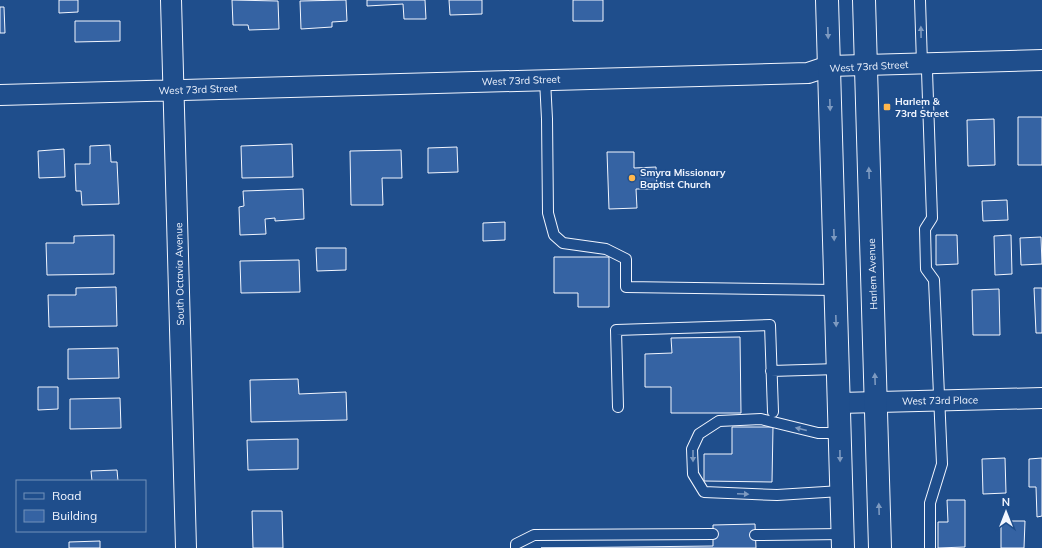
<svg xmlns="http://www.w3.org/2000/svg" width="1042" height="548" font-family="Mulish,sans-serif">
  <rect width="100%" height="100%" fill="#1f4e8c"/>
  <path fill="#3563a3" stroke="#f2f6ff" d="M 59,0 L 78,0 L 78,12 L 59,13 Z
    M 232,0 L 278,1 L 279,29 L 249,30 L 248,25 L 233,25 Z
    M 346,0 L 347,21 L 332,22 L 332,27 L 301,29 L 300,1 Z
    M 367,0 L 425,0 L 426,19 L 404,19 L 403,4 L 367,6 Z
    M 449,0 L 482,0 L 482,14 L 450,15 Z
    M 573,0 L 603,0 L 603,21 L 573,21 Z
    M 0,7 L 4,7 L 5,33 L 0,33 Z
    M 75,21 L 120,21 L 120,41 L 75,42 Z
    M 1018,117 L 1042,117 L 1042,165 L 1018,165 Z
    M 994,119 L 995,165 L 968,166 L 967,120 Z
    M 292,144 L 293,177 L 242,178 L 241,146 Z
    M 110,145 L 111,162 L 117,162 L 119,204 L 82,205 L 81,191 L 76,191 L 75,164 L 90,164 L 90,146 Z
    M 457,147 L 458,172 L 428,173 L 428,148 Z
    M 64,149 L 65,177 L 39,178 L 38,151 Z
    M 401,150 L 402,178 L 382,178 L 383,205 L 351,205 L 350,151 Z
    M 607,152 L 634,152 L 634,168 L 656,167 L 657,189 L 636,189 L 637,208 L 609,209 Z
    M 303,189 L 304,219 L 275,221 L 275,218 L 265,219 L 266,234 L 240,235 L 239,207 L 244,206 L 243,191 Z
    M 1007,200 L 1008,220 L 983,221 L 982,201 Z
    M 505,222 L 505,240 L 483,241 L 483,223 Z
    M 114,235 L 114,274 L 47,275 L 46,243 L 74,243 L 74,236 Z
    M 936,235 L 957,235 L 958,264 L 936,265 Z
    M 1011,235 L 1012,274 L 995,275 L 994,236 Z
    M 1041,237 L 1042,264 L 1021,265 L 1020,238 Z
    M 316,248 L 346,248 L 346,270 L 317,271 Z
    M 554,257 L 609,257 L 609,307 L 578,307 L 578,293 L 554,293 Z
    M 299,260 L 300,292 L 241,293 L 240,261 Z
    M 116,287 L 117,326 L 49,327 L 48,295 L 76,295 L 76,288 Z
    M 1034,288 L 1042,288 L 1042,333 L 1036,333 Z
    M 999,289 L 1000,335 L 973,335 L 972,290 Z
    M 740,337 L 741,413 L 671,413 L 671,387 L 645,387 L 645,354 L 672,353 L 671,338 Z
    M 118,348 L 119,378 L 68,379 L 68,349 Z
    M 298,379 L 299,394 L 346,392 L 347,420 L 251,422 L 250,380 Z
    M 38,387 L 58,387 L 58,409 L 38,410 Z
    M 120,398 L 121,428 L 70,429 L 70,399 Z
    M 732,427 L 773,427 L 772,482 L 704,481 L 704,454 L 732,454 Z
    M 298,439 L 298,469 L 248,470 L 247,440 Z
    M 1005,458 L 1006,493 L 983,494 L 982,459 Z
    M 1042,458 L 1042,516 L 1037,517 L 1036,487 L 1029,487 L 1029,459 Z
    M 117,470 L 118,481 L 92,481 L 91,471 Z
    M 947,500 L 965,500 L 965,547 L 938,548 L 938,522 L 948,522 Z
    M 252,511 L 282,511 L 283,548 L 253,548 Z
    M 1001,521 L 1025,521 L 1024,548 L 1001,548 Z
    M 755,524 L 756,548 L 541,548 L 713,546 L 713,525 Z
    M 100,541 L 100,548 L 69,548 L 69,542 Z"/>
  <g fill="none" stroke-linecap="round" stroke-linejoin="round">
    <g stroke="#f2f6ff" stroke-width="12">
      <path id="service" d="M 920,0 L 922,64 L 927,71 L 932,218 L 925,229 L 926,269 L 934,280 L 942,464 L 930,503 L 930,548
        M 545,80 L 547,119 L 548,213 L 554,235 L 563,243 L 606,249 L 626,259 L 626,287 L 835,290
        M 771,371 L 838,369
        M 618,407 L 616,330 L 770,325 L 773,412
        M 839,433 L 818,433 L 761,419 L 719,421 L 699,434 L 692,449 L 693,474 L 704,492 L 777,495 L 841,491
        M 755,535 L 842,534
        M 516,548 L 516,544 L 534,535 L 713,534"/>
    </g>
    <g stroke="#f2f6ff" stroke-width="22">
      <path id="minor" d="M 171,0 L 186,548
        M 0,95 L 808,73 L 829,66 L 1042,60
        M 839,403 L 1042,398"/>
    </g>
    <g stroke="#f2f6ff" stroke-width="24">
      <path id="primary" d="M 827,0 L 843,548
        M 864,0 L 880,548"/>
    </g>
    <use href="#service" stroke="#1f4e8c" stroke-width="10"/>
    <use href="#minor" stroke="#1f4e8c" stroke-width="20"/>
    <use href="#primary" stroke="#1f4e8c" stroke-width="22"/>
  </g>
  <defs><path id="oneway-solid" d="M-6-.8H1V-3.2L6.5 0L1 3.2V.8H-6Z"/></defs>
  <g fill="#7e9ac0">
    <use href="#oneway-solid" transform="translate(921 32) rotate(-91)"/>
    <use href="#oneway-solid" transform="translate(828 33) rotate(88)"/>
    <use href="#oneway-solid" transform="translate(830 105) rotate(88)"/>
    <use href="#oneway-solid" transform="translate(869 173) rotate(-92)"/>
    <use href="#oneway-solid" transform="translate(834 235) rotate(88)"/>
    <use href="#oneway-solid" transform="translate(836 321) rotate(88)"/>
    <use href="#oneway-solid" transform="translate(875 379) rotate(-92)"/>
    <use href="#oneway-solid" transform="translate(801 429) rotate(-166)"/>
    <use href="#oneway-solid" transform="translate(693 456) rotate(90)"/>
    <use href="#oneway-solid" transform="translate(840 456) rotate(89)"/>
    <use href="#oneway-solid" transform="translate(743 494) rotate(2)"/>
    <use href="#oneway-solid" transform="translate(879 509) rotate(-92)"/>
  </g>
  <g fill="#ffb74d" stroke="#1f4e8c" stroke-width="1.5">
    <rect x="883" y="103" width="8" height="8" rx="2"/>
    <circle cx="632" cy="178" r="4"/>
  </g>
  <g text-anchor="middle" stroke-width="3" stroke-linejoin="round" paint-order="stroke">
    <g font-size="10" fill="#f2f6ff" stroke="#1f4e8c">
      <text transform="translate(869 66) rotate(-3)" y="4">West 73rd Street</text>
      <text transform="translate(521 80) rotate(-2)" y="4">West 73rd Street</text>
      <text transform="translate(198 89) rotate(-2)" y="4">West 73rd Street</text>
      <text transform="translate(179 274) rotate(-91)" y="4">South Octavia Avenue</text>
      <text transform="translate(872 274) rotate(-92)" y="4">Harlem Avenue</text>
      <text transform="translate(940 400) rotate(-1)" y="4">West 73rd Place</text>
    </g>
    <g font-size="10" font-weight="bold" fill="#f2f6ff" stroke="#1f4e8c" text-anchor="start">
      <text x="895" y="105">Harlem &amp;<tspan x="895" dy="12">73rd Street</tspan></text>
      <text x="640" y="176">Smyra Missionary<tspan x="640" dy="12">Baptist Church</tspan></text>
    </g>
  </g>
  <rect x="16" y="480" width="130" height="52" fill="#1f4e8c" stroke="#7391ba"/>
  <rect x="24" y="493" width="20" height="6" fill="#1f4e8c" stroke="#7391ba"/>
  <text x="52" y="500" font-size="12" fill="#f2f6ff">Road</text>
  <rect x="24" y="510" width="20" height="12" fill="#3563a3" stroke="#7391ba"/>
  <text x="52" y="520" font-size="12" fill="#f2f6ff">Building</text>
  <g transform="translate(1006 512)" stroke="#1f4e8c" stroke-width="3" paint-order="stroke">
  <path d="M0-3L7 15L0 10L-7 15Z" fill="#f2f6ff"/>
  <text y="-6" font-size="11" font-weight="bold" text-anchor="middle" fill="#f2f6ff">N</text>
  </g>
</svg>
